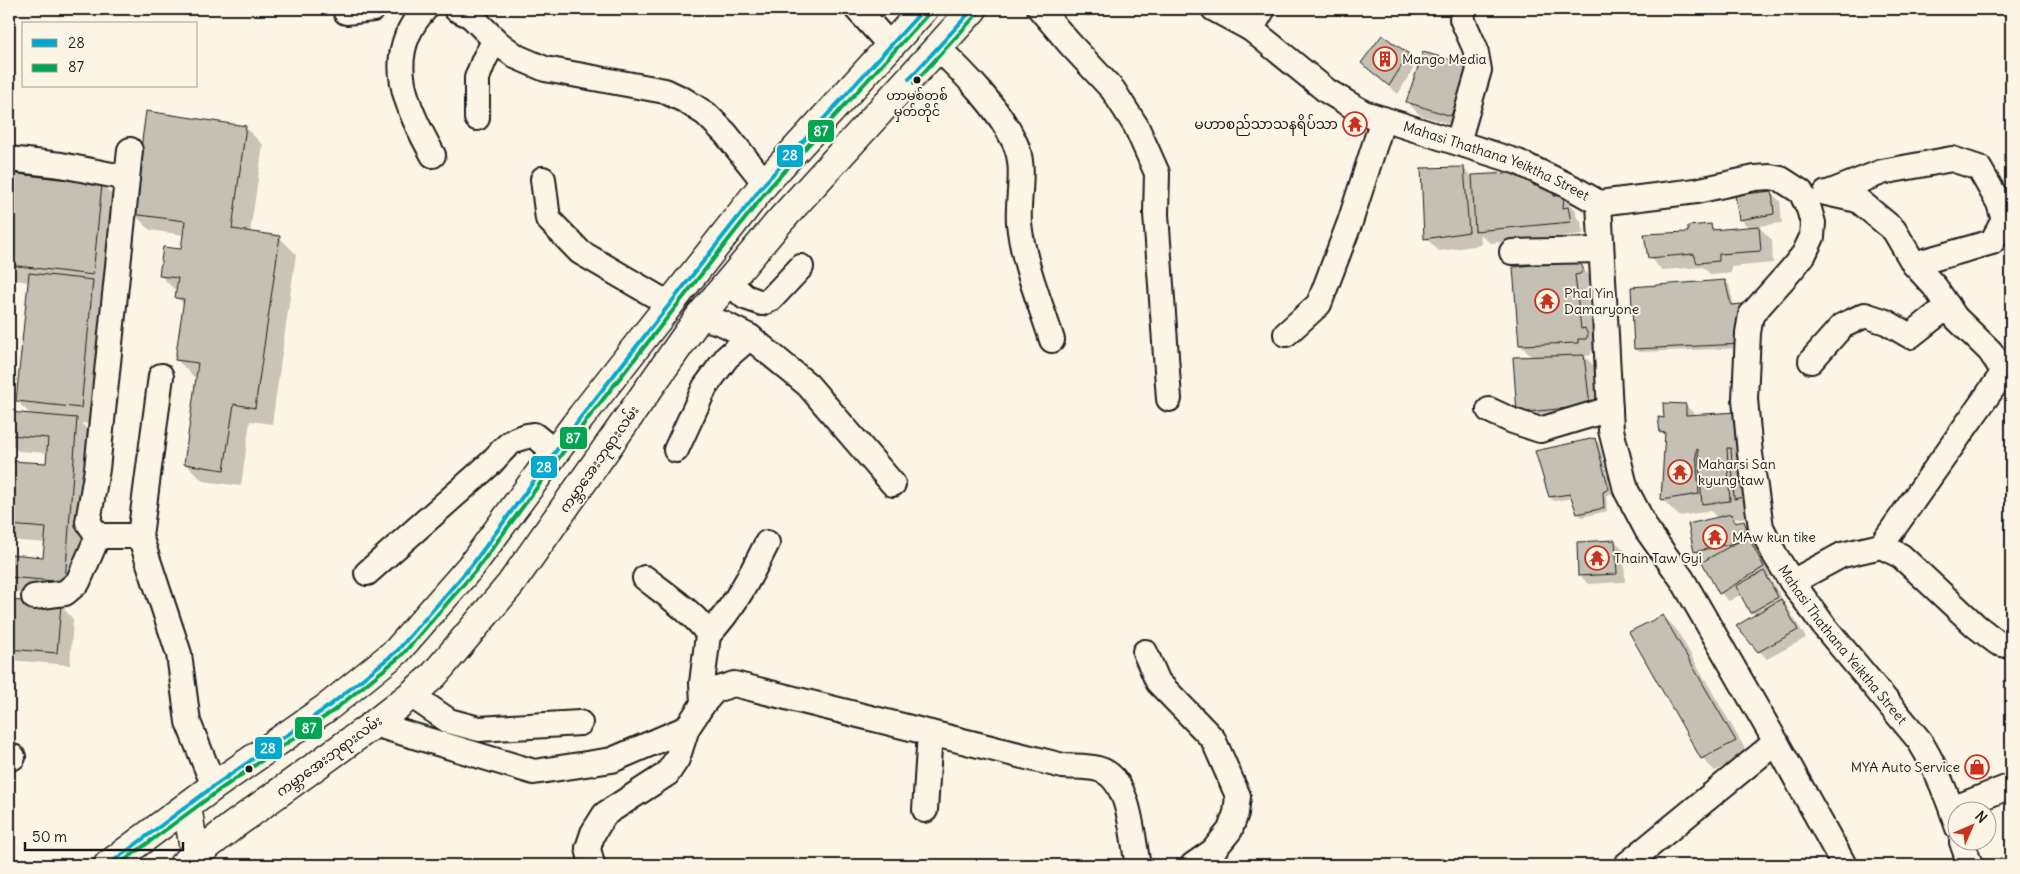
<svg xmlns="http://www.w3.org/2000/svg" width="2020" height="874" font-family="Delius,'Noto Sans Myanmar',sans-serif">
  <rect width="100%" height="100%" fill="#fcf5e5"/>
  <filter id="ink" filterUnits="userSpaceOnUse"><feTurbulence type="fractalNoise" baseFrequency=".02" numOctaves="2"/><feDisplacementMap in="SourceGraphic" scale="10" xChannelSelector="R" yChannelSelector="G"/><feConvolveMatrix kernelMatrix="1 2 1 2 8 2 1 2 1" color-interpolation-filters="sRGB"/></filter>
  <g filter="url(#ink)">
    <path fill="#0003" d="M 1408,55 L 1416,64 L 1398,94 L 1371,71 Z
      M 1468,66 L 1464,128 L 1420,115 L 1407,102 Z
      M 246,128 L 263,145 L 250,233 L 279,237 L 296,254 L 272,424 L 250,421 L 241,486 L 203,481 L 186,464 L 198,377 L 194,377 L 177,360 L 184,305 L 177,297 L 177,292 L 160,275 L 182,251 L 184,235 L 150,230 L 133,213 Z
      M 1463,168 L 1471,176 L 1528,173 L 1554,187 L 1576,210 L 1576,216 L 1581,221 L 1583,234 L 1490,243 L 1480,234 L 1481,245 L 1439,251 L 1426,238 Z
      M 9,174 L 102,185 L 119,202 L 109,291 L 102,290 L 110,298 L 97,425 L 81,423 L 94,436 L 81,598 L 9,592 L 9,556 L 45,559 L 46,543 L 9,540 L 9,462 L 48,465 L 48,453 L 18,451 L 9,442 L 9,413 L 31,415 L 17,401 L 29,282 L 16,280 L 9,273 Z
      M 1771,193 L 1780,201 L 1782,223 L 1758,226 L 1772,240 L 1773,263 L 1731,267 L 1731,273 L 1711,275 L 1703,267 L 1662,270 L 1649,257 L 1689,234 L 1710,225 L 1717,231 L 1750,228 L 1740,219 Z
      M 1578,264 L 1595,281 L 1593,287 L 1587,288 L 1593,338 L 1597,342 L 1599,352 L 1591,351 L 1591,355 L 1584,356 L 1597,369 L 1603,418 L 1531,426 L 1518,413 L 1533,358 L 1520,345 Z
      M 1725,281 L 1729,285 L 1734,306 L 1741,306 L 1745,310 L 1747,348 L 1639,352 L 1635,349 Z
      M 1685,405 L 1696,415 L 1738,413 L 1747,517 L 1734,519 L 1739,523 L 1744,522 L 1752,531 L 1755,538 L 1750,540 L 1757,546 L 1772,576 L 1769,577 L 1806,638 L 1767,659 L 1759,651 L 1755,616 L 1742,594 L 1729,601 L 1720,593 L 1706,561 L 1695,551 L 1718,519 L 1711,511 L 1679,516 L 1662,499 L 1666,437 L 1661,432 L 1666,419 Z
      M 1595,440 L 1599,444 L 1612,493 L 1606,496 L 1607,511 L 1582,517 L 1578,513 L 1573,498 L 1554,501 L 1550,497 Z
      M 1615,541 L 1624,550 L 1625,582 L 1588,584 L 1580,575 Z
      M 9,601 L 61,606 L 73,619 L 70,665 L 9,660 Z
      M 1663,616 L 1676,629 L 1748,754 L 1715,771 L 1702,758 Z"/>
    <path fill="#c4c0b3" stroke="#1c1c1c" d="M 1382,35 L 1409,54 L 1389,86 L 1361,63 Z
      M 1423,52 L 1469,65 L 1451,116 L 1406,102 Z
      M 146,111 L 246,126 L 232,229 L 280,236 L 255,408 L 234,404 L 224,470 L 184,464 L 198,363 L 175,360 L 184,299 L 175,298 L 178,278 L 159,276 L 163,247 L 181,249 L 185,221 L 132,214 Z
      M 1464,167 L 1469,232 L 1424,239 L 1421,168 Z
      M 1529,172 L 1534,186 L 1554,186 L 1554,196 L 1564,195 L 1563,208 L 1568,207 L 1571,222 L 1475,231 L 1472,175 Z
      M 9,173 L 102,184 L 93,275 L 9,265 Z
      M 1772,191 L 1774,214 L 1739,220 L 1735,195 Z
      M 1711,224 L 1712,230 L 1759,226 L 1761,251 L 1719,254 L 1719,261 L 1697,263 L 1694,254 L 1648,258 L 1644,234 L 1688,232 L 1688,226 Z
      M 1571,261 L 1579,263 L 1583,267 L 1583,270 L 1580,274 L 1575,275 L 1581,329 L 1585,328 L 1588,335 L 1586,339 L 1578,339 L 1578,343 L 1519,345 L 1513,267 Z
      M 29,273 L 93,280 L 81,408 L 16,401 Z
      M 1725,280 L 1731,305 L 1742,304 L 1743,344 L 1634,349 L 1631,287 Z
      M 1584,355 L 1590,406 L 1517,413 L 1513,357 Z
      M 1663,403 L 1686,404 L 1686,415 L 1738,412 L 1748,496 L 1734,499 L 1731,448 L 1727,448 L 1730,501 L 1702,504 L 1698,449 L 1696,450 L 1699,494 L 1661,500 L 1665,432 L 1660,433 L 1658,417 L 1664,418 Z
      M 9,412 L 77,418 L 65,582 L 9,577 L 9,554 L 43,557 L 46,528 L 9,525 L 9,461 L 46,463 L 48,438 L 9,435 Z
      M 1595,438 L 1609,489 L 1603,492 L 1604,508 L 1577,514 L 1570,494 L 1549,497 L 1535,451 Z
      M 1731,514 L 1735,523 L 1744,521 L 1747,529 L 1739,532 L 1739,542 L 1694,552 L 1688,524 Z
      M 1748,536 L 1764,567 L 1719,594 L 1702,562 Z
      M 1615,540 L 1617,574 L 1578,576 L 1577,542 Z
      M 1764,571 L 1778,597 L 1750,613 L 1736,586 Z
      M 1781,599 L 1798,630 L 1758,652 L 1736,626 Z
      M 9,600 L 61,604 L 57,653 L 9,649 Z
      M 1663,615 L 1736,741 L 1701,759 L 1629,632 Z"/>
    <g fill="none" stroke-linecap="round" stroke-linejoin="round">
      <g stroke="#1c1c1c" stroke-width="28">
        <g id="minor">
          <path d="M 425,9 C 381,56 407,108 433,155"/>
          <path d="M 456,9 L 471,16 L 498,43 L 517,57 L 545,69 L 665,91 L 684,100 L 706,114 L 726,134 L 765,183"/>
          <path d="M 857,9 L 890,45"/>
          <path d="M 1040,9 L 1070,44 L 1113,90 L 1136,126 L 1157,173 L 1156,214 L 1169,399"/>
          <path id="s1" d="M 1214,9 L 1251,29 L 1327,91 L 1364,113 L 1518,162 L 1571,187 L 1599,203 L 1696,191 L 1755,178 L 1770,177 L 1781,179 L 1801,192 L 1809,209 L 1813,223 L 1812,237 L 1804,254 L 1792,269 L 1751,315 L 1748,333 L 1745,399 L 1750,454 L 1761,527 L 1775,555 L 1792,582 L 1824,626 L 1919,740 C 1936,767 1948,797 1958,828"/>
          <path d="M 346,12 L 373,9"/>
          <path d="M 1251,29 L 1263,9"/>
          <path d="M 937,47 C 964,73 998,107 1014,141 C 1027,166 1017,196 1019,223 C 1023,263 1040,302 1052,340"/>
          <path d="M 477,118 L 477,78 L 484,60 L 495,40"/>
          <path d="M 1458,142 L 1479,70 L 1475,48 L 1462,19 L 1464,9"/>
          <path d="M 130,150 L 97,469 L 88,522 L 98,536 L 140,536"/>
          <path d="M 9,159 L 61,165 L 127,178"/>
          <path d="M 543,179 L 548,219 L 580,252 L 669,304"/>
          <path d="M 1826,193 L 1858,200 L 1894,230 L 1914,264 L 1935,287 L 1955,317 L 1990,351 L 2004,372"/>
          <path d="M 1828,193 L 1882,172 L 1952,159 L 1979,168 L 1999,203 L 2004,220 L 1992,242 L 1914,264"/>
          <path d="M 1599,203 L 1611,430 L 1626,490 L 1647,530 L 1682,579 L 1776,742 L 1844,865"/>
          <path d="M 1512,252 L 1601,250"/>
          <path d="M 729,282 L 745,297 L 762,303 L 771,299 L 801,267"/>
          <path d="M 700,316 L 724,324 L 750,337 L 808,385 L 893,484"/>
          <path d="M 1286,334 L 1319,304 L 1350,222 L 1383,119"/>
          <path d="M 1811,361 L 1842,326 L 1865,315 L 1886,322 L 1910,336 L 1948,306"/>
          <path d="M 161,376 L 140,536 L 179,654 L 188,722 L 214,786"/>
          <path d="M 1489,410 L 1513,421 L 1540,430 L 1610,409"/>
          <path d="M 676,450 L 705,387 L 727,357 L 750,337"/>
          <path d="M 1881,546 L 2004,372 L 2011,374"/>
          <path d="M 367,573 L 491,463 C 505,447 512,437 534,435 L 555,452"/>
          <path d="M 645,578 C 661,591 700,617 708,635 L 702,683 L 703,704"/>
          <path d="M 1792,582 L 1842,555 L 1881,546 L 1901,556 L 1976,626 L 1998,643 L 2011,646"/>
          <path d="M 34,597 L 65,593 L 78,582 L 98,536"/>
          <path d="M 708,635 C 734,608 750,577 767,543"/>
          <path d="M 1145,652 L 1158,682 L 1213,739 L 1238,796 L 1236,813 L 1230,830 L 1213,851 L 1193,865"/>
          <path d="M 411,695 L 449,721 L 479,729 L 580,723"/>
          <path d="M 374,724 L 534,772 L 612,760 L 687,728"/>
          <path d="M 9,758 L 13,757"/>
          <path d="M 1952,809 L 2011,786"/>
          <path d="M 925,810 L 930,733"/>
          <path d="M 1962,842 L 1970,865"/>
          <path d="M 592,865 L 588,848 L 593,833 L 605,814 L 667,774 L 677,759 L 687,728 L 703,704 L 715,690 L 734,684 L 1063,766 C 1074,767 1087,766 1098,769 C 1131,777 1132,839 1138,865"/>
          <path d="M 1626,865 L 1776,742"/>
        </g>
      </g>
      <g stroke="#1c1c1c" stroke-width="31">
        <path id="major" d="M 187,806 L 195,856
          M 108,865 L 214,786 L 329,706 L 397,651 L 472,565 L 581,417 L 765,183 L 924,9
          M 183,865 L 234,825 L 374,724 L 411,695 L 434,675 L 510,585 L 700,316 L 779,222 L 973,9"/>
      </g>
      <use href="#minor" stroke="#fcf5e5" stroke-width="24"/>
      <use href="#major" stroke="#fcf5e5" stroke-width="28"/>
      <g stroke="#fcf5e5" stroke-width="8">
        <path id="bus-1" d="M 909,79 L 973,9
          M 108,865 L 214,786 L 329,706 L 397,651 L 472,565 L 581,417 L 765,183 L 924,9"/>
      </g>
      <g stroke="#fcf5e5" stroke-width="8">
        <path id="bus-2" d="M 914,83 L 978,13
          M 118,865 L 218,791 L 333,711 L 402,655 L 477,569 L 586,421 L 770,187 L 929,13"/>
      </g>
      <use href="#bus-1" stroke="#00a9ce" stroke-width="4"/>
      <use href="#bus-2" stroke="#00a651" stroke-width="4"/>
    </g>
  </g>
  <defs>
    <g id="building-ring" transform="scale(1.25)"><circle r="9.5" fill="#fcf5e5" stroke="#c8321e" stroke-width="1.5"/><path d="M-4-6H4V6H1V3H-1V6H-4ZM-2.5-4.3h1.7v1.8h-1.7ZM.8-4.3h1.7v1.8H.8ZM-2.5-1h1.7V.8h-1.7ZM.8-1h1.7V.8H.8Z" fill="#c8321e"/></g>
    <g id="temple-ring" transform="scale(1.25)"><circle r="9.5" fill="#fcf5e5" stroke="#c8321e" stroke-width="1.5"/><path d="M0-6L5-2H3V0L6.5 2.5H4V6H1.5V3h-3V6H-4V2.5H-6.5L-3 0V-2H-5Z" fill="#c8321e"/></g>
    <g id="shop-ring" transform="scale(1.25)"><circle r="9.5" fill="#fcf5e5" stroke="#c8321e" stroke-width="1.5"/><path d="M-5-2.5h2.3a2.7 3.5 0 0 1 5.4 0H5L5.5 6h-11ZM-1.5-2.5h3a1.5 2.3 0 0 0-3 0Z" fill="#c8321e"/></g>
  </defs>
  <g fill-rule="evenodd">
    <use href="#building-ring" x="1385" y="59"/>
    <use href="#temple-ring" x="1355" y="124"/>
    <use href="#temple-ring" x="1547" y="301"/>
    <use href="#temple-ring" x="1680" y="472"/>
    <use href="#temple-ring" x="1715" y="537"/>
    <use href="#temple-ring" x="1597" y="558"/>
    <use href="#shop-ring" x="1977" y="767"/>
  </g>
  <g fill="#1c1c1c" stroke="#fcf5e5" stroke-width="2">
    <circle cx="917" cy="80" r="4.5"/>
    <circle cx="249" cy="769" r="4.5"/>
  </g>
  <g text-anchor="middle" stroke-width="4" stroke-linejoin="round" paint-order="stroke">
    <g font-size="13" fill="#1c1c1c" stroke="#fcf5e5">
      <text x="917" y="100">ဟာမစ်တစ်<tspan x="917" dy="16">မှတ်တိုင်</tspan></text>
    </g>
    <g font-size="14" fill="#1c1c1c" stroke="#fcf5e5" text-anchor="start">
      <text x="1402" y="64">Mango Media</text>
      <text x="1338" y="129" text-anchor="end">မဟာစည်သာသနရိပ်သာ</text>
      <text x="1564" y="298">Phal Yin<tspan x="1564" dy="16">Damaryone</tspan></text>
      <text x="1698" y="469">Maharsi San<tspan x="1698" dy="16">kyung taw</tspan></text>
      <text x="1732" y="542">MAw kun tike</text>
      <text x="1614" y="563">Thain Taw Gyi</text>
      <text x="1960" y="772" text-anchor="end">MYA Auto Service</text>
    </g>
    <g font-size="14" fill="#1c1c1c" stroke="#fcf5e5">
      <text dy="5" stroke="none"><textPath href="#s1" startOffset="324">Mahasi Thathana Yeiktha Street</textPath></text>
      <text transform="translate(599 459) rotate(-55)" y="5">ကမ္ဘာအေးဘုရားလမ်း</text>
      <text dy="5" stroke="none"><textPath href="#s1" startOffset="1148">Mahasi Thathana Yeiktha Street</textPath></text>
      <text transform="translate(329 756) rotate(-36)" y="5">ကမ္ဘာအေးဘုရားလမ်း</text>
    </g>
  </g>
  <g stroke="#fcf5e5" stroke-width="2">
    <rect x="807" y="119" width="28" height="24" rx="5" fill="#00a651"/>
    <rect x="776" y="144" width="28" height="24" rx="5" fill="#00a9ce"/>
    <rect x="559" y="426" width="29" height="24" rx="5" fill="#00a651"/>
    <rect x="530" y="455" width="28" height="24" rx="5" fill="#00a9ce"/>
    <rect x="294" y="716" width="29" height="24" rx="5" fill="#00a651"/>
    <rect x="254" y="736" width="29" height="24" rx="5" fill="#00a9ce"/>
  </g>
  <g font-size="14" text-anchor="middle" font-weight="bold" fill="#fff">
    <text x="821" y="136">87</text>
    <text x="790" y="160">28</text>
    <text x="573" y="443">87</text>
    <text x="544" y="472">28</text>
    <text x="309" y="733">87</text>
    <text x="268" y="753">28</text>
  </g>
  <rect width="2020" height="874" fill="none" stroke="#fcf5e5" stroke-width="30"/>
  <rect x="15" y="15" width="1990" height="844" fill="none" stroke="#1c1c1c" stroke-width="2" filter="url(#ink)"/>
  <rect x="22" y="22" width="175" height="65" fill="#fcf5e5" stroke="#a29e95"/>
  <rect x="32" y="39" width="25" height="8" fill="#00a9ce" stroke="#a29e95"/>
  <text x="68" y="48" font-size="15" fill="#1c1c1c">28</text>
  <rect x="32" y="64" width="25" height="8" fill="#00a651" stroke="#a29e95"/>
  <text x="68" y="72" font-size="15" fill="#1c1c1c">87</text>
  <g transform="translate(1972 826) rotate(45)"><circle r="24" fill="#fcf5e5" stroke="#a29e95"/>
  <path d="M0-4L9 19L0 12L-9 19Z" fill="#c8321e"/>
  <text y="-8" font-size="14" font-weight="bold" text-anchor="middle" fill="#1c1c1c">N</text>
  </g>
  <path d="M25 842v8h158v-8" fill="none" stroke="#1c1c1c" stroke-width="2.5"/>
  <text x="32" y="842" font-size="15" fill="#1c1c1c" stroke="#fcf5e5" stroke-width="4" paint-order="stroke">50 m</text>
</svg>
